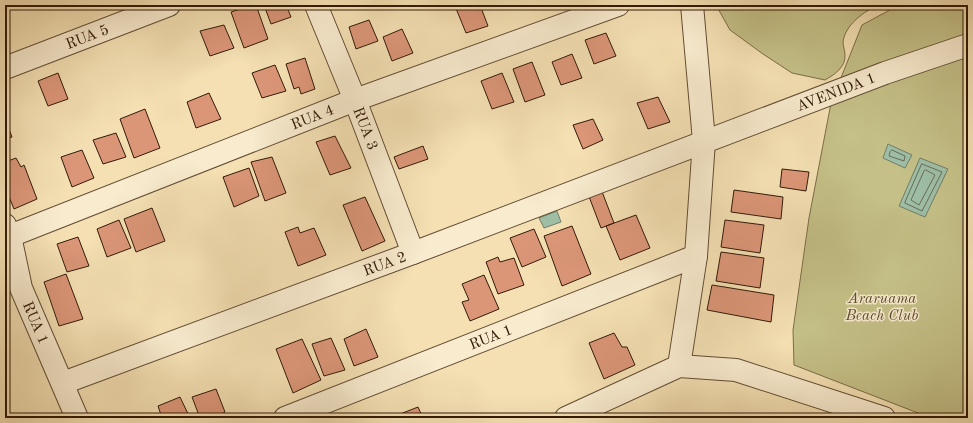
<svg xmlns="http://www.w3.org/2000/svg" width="973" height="423" font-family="'Old Standard TT',serif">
  <rect width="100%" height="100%" fill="#f4e0b3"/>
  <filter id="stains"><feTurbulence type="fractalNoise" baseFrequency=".005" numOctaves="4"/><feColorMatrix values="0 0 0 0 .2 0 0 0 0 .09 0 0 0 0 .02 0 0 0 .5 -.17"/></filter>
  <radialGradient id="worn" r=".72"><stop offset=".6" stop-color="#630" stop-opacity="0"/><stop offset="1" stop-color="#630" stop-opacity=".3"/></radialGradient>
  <path fill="#c4c087" stroke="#7b6d48" d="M 716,5 L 879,5 C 864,11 845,25 843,42 C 843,46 845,51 845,55 C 846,67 834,75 825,80 L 792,73 L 763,54 L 730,30 Z
    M 899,5 L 968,5 L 968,418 L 931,418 L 794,365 L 793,330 L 809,218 L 831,103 L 862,25 Z"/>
  <path fill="#9ebea6" stroke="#737c67" d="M 888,144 L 912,155 L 905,168 L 883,158 Z
    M 920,158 L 948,169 L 925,217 L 899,206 Z
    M 557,211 L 561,222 L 544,228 L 539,218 Z"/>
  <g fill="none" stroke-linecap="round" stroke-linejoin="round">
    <path stroke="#686c57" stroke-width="1" d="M 892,150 L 905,156 L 904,161 L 889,156 L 890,152 Z
      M 922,164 L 942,172 L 922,211 L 905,203 Z
      M 926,170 L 935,175 L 919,205 L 911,200 L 924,171 Z"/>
  </g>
  <path fill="#db9678" stroke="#321a08" d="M 252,5 L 256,5 L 268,39 L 244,48 L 231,12 Z
    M 264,5 L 286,5 L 291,17 L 271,24 Z
    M 459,5 L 480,5 L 488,26 L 466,33 L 455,6 Z
    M 369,20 L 378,41 L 356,49 L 349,27 Z
    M 224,25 L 234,48 L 210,56 L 200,31 Z
    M 402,29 L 413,53 L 392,61 L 383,37 Z
    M 606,33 L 616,56 L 594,64 L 585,40 Z
    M 572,54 L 582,78 L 561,85 L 552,62 Z
    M 305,58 L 315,89 L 301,94 L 299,87 L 294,89 L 286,64 Z
    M 532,62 L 545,95 L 525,102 L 513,69 Z
    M 275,65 L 286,91 L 262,98 L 252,73 Z
    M 58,73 L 68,99 L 48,106 L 38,81 Z
    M 502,73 L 514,102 L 492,109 L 481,81 Z
    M 209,93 L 221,119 L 196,128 L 187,102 Z
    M 658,97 L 670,122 L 648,129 L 637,103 Z
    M 145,109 L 160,148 L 134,158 L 120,119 Z
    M 5,119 L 12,137 L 5,139 Z
    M 593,119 L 603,140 L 583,149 L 573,125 Z
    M 116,133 L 126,157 L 103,164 L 93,140 Z
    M 335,136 L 351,168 L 330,175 L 316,142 Z
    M 423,146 L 428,159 L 399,169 L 394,157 Z
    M 82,150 L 94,178 L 72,187 L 61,157 Z
    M 272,157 L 286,193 L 265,201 L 251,162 Z
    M 16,158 L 21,167 L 24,165 L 37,199 L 14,209 L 5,187 L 5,162 Z
    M 249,168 L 259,196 L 234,207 L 223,177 Z
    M 782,169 L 809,172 L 806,191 L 780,187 Z
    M 601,189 L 614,223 L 601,228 L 588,194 Z
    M 734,190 L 783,197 L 781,219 L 731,212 Z
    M 365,197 L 385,241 L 362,251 L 343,205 Z
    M 152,208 L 165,241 L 136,252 L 124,219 Z
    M 636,215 L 650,248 L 620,260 L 606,226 Z
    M 119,220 L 131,248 L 107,257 L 97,229 Z
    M 725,220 L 764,225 L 760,253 L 721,247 Z
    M 572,226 L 591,274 L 562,286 L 544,236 Z
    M 298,227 L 300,233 L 314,228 L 326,255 L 298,266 L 285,232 Z
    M 534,229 L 546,257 L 522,267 L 510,238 Z
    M 78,237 L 89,266 L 67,272 L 57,244 Z
    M 721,252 L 764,258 L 760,288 L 716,281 Z
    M 498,257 L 500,262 L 514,258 L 524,285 L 498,294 L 486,262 Z
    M 66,274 L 83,319 L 59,326 L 44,282 Z
    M 484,275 L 499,309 L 470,321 L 462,302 L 469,300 L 462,284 Z
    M 712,285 L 774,295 L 771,322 L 707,310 Z
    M 366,329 L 378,357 L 354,366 L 344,339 Z
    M 614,333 L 622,347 L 627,347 L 635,365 L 604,379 L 589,343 Z
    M 331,338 L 345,370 L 324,376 L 312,344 Z
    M 302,339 L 321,380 L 293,393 L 276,349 Z
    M 216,389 L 225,412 L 213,418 L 200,418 L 192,397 Z
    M 180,397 L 190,418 L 162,418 L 158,406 Z
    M 418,407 L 423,418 L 390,418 Z"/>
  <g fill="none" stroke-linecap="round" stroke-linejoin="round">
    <g stroke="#624c33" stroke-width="24">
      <g id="minor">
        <path id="s1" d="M 316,5 L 355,100 L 413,253"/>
        <path id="s2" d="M 5,68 L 169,5"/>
        <path id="s3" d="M 5,225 L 10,236 L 21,288 L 77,418"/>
        <path id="s4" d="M 10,236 L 355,100 L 618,5"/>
        <path d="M 679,366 L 696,256 L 704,141 L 692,5"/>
        <path id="s5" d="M 63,383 L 413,253 L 885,73 L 968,45"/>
        <path id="s6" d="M 285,418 L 696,256"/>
        <path d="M 566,418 L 679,366 L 736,370 L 884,418"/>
      </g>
    </g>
    <use href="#minor" stroke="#f8ebce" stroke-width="22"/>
  </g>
  <g text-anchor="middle" stroke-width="3" stroke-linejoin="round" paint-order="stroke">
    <g font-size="15" fill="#321a08" stroke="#f8ebce">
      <text dy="5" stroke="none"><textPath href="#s2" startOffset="88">RUA 5</textPath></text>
      <text dy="5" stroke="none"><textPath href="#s5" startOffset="826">AVENIDA 1</textPath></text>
      <text dy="5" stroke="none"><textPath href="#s4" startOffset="325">RUA 4</textPath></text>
      <text dy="5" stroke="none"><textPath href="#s1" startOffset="133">RUA 3</textPath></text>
      <text dy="5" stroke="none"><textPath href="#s5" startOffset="343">RUA 2</textPath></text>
      <text dy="5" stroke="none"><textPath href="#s3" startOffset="103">RUA 1</textPath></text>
      <text dy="5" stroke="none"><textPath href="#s6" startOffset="221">RUA 1</textPath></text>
    </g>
    <g font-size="15" font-style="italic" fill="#5e4c2e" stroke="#f8ebce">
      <text x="882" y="303">Araruama<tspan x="882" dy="17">Beach Club</tspan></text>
    </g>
  </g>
  <rect width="973" height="423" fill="none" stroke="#f4e0b3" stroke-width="20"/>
  <rect x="6" y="6" width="961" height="411" fill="none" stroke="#321a08" stroke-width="2"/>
  <rect x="10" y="10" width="953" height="403" fill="none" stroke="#321a08"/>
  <rect width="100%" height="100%" filter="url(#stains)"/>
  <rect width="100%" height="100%" fill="url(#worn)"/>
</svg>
